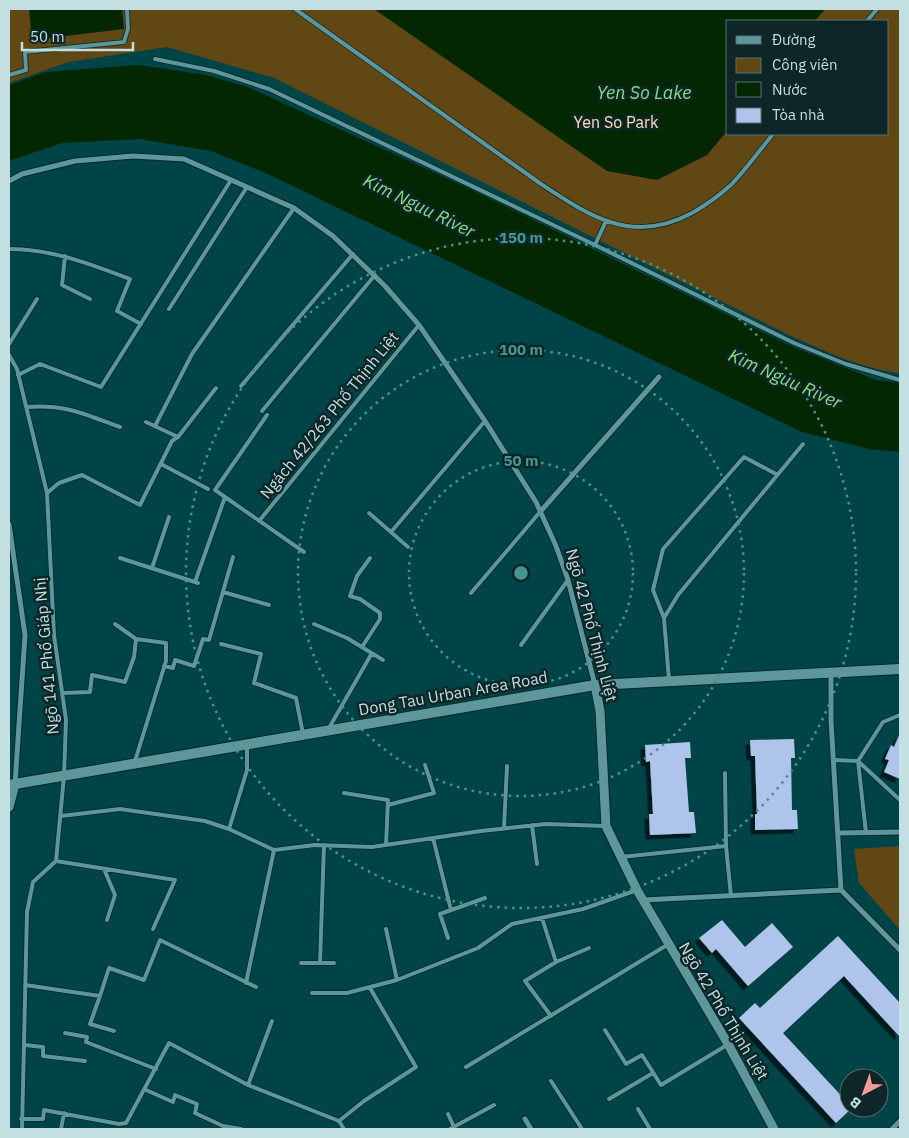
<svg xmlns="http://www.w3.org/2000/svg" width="909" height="1138" font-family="'IBM Plex Sans',sans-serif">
  <defs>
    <filter id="shadow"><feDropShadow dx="-4.5" dy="4.5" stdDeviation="0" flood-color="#0009"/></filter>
  </defs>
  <rect width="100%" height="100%" fill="#014448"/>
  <path fill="#604714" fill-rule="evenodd" d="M 9,9 L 900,9 L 900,373 C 862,369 828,352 793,337 L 274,78 L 167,47 L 68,62 L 9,83 ZM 728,21 L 888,21 L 888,134 L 728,134 Z
    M 900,846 L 900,930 L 859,883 L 854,849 Z"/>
  <path fill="#022701" d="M 29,9 L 122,9 L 124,29 L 32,40 Z
    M 374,9 L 825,9 L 815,21 L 728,21 L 728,130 L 707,155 L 657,180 L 607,171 Z
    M 138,65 L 206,75 L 248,87 L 470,189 L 791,346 L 876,380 L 900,383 L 900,452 L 869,449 L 802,432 L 270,175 L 211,151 L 140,139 L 62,143 L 9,161 L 9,85 L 46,72 Z"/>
  <path fill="#aec4ea" filter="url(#shadow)" d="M 900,733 L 900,779 L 884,772 L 889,760 L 885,759 L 891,745 L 894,747 Z
    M 794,739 L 795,758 L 791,758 L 792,810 L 797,810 L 798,829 L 755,830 L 755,814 L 757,814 L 755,756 L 751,756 L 750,740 Z
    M 690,742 L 691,758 L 685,758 L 689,812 L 694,812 L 696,833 L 650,835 L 649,814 L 653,814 L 650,761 L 646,762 L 645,745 Z
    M 722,920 L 745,947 L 772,923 L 793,947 L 748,986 L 716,949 L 712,953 L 699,938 Z
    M 838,936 L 900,1003 L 900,1037 L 844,976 L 783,1033 L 849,1104 L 849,1108 L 852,1108 L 836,1123 L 739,1018 L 755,1003 L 760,1008 Z"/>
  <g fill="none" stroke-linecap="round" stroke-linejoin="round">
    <g stroke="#082729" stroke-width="5.5">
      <path id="service" d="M 295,9 L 541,184 C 591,217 633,245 692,213 C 706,205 720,195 732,184 C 747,168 760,150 773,134
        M 867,21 L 877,9
        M 155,59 L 214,71 L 269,89 L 595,245
        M 9,75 L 26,70 L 25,52 L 124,42 L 128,29 L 127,9
        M 606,221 L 595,245 L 794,343 L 846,364 L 900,380
        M 9,249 C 52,249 90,264 130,279 L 117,311 L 141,324
        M 65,256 L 62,285 L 90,299
        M 169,309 L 247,187
        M 9,344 L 37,299
        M 9,355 L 17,369 L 47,493 L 54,635 L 66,720 L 64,776 L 56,861 L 33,882 L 27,912 L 22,1129
        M 18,375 L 40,364 L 101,387 L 231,180
        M 241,386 L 353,254
        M 26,407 C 66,404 84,414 120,427
        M 262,411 L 375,275
        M 267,415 L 215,490 L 304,552
        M 146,422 L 178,437
        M 155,426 L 192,354 L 294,208
        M 161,464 L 208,489
        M 47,493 L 59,483 L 82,475 L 140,505 L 172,441 L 178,437 L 216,388
        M 369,513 L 408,547
        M 259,521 L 419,325
        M 391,532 L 485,421
        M 120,558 L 198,583
        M 152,568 L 169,517
        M 195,582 L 225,497
        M 223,592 L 269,605
        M 471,593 L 540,512
        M 664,618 L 653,590 L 663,549 L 744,457 L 776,474
        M 115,624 L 136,639 L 166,643 L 166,661 L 135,761
        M 314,624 L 347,638 L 383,660
        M 221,644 L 261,654 L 254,683 L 296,698 L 303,734
        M 521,645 L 568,580
        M 362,647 L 380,619 L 380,613 L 360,599 L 350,596 L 357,576 L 370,558
        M 164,666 L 173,668 L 175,660 L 194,666 L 203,639 L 209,640 L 233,557
        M 669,680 L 664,618 L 678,595 L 803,444
        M 63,693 L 90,692 L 92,675 L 125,682 L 134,657 L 136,639
        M 329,728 L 372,653
        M 833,760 L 858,761 L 883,722 L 900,715
        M 725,773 L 726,846 L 731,896
        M 344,793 L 388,800 L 386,845
        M 388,805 L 434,793 L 425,765
        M 61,816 L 120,809 L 205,821 L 229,829 L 274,850 L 315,845 L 372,847 L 481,831 L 546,824 L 606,826
        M 532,825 L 537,864
        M 504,828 L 507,766
        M 229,829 L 247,770 L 247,746
        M 866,833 L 858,761 L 900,800
        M 433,838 L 451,910
        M 621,857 L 726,846
        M 56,861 L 175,880 L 153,929
        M 104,869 L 115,895 L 107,920
        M 542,918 L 556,962
        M 386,929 L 397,980
        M 448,938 L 440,914 L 485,898
        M 301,963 L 334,963
        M 320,963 L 324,845
        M 246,983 L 274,850
        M 25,985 L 100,996 L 90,1024 L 114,1031
        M 312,993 L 347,993 L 397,980 L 478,948 L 512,924 L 583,909 L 637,890
        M 100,996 L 109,968 L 144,980 L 160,940 L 256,987
        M 551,1016 L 525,981 L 556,962 L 589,948
        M 605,1030 L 626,1064 L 642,1055 L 661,1085 L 727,1045
        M 65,1033 L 87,1037 L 86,1042 L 156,1069
        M 25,1045 L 43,1047 L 43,1056 L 85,1061
        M 466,1067 L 667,945
        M 551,1081 L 582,1129
        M 248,1085 L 272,1021
        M 146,1090 L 173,1102 L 175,1095 L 197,1104 L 195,1113 L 223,1126 L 241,1129
        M 609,1099 L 653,1073
        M 638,1109 L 650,1129
        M 448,1114 L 454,1127
        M 21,1119 L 43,1119 L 44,1110 L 119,1124 L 126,1123 L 169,1043 L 248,1085 L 339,1121
        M 339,1121 L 364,1101 L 416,1067 L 370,988
        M 339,1121 L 344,1129
        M 61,1129 L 64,1113
        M 450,1129 L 494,1105"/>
    </g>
    <g stroke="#082729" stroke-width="7">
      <path id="minor" d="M 9,181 L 22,174 L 75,161 L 133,156 L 184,159 L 294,208 L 333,236 L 385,286 L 419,325 L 485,421 L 536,502 L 556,546 L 568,580 L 595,685
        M 540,512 L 659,377
        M 9,524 L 25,635 L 15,784
        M 831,671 L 831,720 L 841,890
        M 839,833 L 900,832
        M 841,890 L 900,950
        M 643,900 L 841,890
        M 525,1119 L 531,1129
        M 892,1129 L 900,1121"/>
    </g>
    <g stroke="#082729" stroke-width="11">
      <path id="tertiary" d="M 595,685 L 600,711 L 606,826 L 637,890 L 728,1044 L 774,1129
        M 9,807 L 15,784"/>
    </g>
    <g stroke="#082729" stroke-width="12">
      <path id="secondary" d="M 9,785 L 595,685 L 900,669"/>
    </g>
    <use href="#service" stroke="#5e979b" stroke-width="4"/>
    <use href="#minor" stroke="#5e979b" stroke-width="5"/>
    <use href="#tertiary" stroke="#5e979b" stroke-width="9"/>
    <use href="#secondary" stroke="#5e979b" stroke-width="10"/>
  </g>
  <g fill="none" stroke="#459690" stroke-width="2.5" stroke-dasharray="2.5 5">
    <circle cx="521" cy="573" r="112"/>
    <circle cx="521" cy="573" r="223"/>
    <circle cx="521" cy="573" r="335"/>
  </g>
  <g text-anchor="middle" stroke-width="5" stroke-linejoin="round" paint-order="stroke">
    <g font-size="16" fill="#f9e0b3" stroke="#0f2628">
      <text x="616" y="128">Yen So Park</text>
    </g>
    <g font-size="16" fill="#c3dfe1" stroke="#0f2628">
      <text transform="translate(329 415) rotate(-51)" y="6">Ngách 42/263 Phố Thịnh Liệt</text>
      <text transform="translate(592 625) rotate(75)" y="6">Ngõ 42 Phố Thịnh Liệt</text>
      <text transform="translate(46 656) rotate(-95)" y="6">Ngõ 141 Phố Giáp Nhị</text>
      <text transform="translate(453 693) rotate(-10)" y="6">Dong Tau Urban Area Road</text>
      <text transform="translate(724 1011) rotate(59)" y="6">Ngõ 42 Phố Thịnh Liệt</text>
    </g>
    <g font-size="18" font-style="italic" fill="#85df7c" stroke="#0f2628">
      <text x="644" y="99">Yen So Lake</text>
      <text transform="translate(419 206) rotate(26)" y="6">Kim Nguu River</text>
      <text transform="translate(785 379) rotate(24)" y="6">Kim Nguu River</text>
    </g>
  </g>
  <circle cx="521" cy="573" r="8" fill="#459690" stroke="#0f2628" stroke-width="2.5"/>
  <g font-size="15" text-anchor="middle" font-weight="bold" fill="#459690" stroke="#0f2628" stroke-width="5" stroke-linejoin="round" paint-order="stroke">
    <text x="521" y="243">150 m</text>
    <text x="521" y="355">100 m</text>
    <text x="521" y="466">50 m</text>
  </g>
  <rect width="909" height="1138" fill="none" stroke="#c3dfe1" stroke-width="20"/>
  <rect x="726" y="20" width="162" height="115" fill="#0f2628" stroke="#577072"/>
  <rect x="736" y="36" width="25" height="8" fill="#5e979b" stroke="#577072"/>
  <text x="772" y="45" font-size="15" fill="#c3dfe1">Đường</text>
  <rect x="736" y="58" width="25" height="15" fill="#604714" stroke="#577072"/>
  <text x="772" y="70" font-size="15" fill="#c3dfe1">Công viên</text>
  <rect x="736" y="82" width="25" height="15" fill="#022701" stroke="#577072"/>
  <text x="772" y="95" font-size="15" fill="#c3dfe1">Nước</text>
  <rect x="736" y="108" width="25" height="15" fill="#aec4ea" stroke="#577072"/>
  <text x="772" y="120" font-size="15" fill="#c3dfe1">Tòa nhà</text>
  <g transform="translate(864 1093) rotate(221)"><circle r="24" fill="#0f2628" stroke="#577072"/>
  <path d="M0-4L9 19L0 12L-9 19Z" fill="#f59b98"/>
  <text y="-8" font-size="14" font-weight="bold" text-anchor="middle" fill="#c3dfe1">B</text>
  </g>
  <path d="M22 42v8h111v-8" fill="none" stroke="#c3dfe1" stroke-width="2.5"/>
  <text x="30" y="42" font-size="15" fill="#c3dfe1" stroke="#0f2628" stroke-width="4" paint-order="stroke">50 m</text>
</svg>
